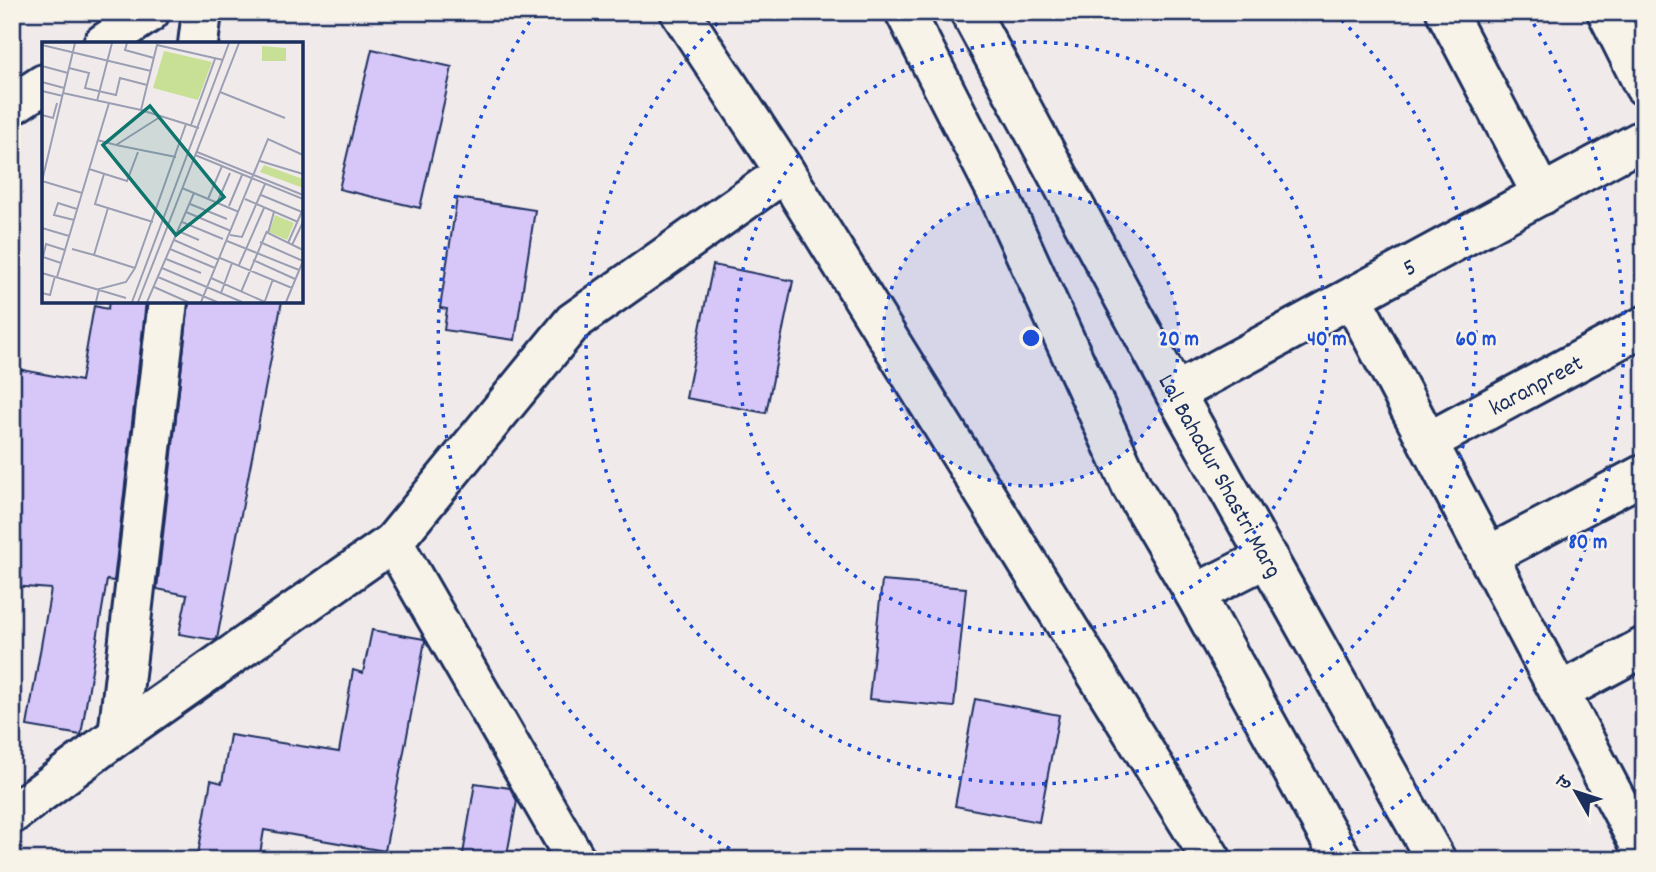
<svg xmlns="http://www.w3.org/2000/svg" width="1656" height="872" font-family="Dekko,'Playpen Sans Deva',sans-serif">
  <rect width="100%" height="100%" fill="#f1eaeb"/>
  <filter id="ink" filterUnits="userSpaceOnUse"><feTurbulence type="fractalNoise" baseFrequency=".0143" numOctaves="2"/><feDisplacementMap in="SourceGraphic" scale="14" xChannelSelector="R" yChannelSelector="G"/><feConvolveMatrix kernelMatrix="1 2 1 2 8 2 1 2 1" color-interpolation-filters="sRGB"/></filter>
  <g filter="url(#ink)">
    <path fill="#d7c7f9" stroke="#1b2f5e" stroke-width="2" d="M 372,49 L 452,67 L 420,208 L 339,189 Z
      M 457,198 L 535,210 L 515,340 L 444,330 L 447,309 L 440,308 Z
      M 713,265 L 793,281 L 766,413 L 686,398 Z
      M 109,301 L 146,301 L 114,581 L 107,580 L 81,735 L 27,726 L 51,589 L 12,586 L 12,368 L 81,381 L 94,306 L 108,309 Z
      M 189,301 L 282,301 L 217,639 L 215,640 L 179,634 L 187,595 L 157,589 Z
      M 882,581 L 966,588 L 954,707 L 869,699 Z
      M 372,630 L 424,639 L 425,641 L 385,851 L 264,830 L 259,860 L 197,860 L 211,780 L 222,783 L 230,735 L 339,752 L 353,670 L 363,673 Z
      M 975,699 L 1059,715 L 1039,822 L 955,806 Z
      M 475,783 L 510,788 L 517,801 L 506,860 L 462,860 Z"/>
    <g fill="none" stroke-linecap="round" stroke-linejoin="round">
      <g stroke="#1b2f5e" stroke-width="44">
        <g id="minor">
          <path d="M 680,12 L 785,172 L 1212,860"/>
          <path d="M 1446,12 L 1542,195"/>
          <path d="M 1607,12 L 1644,86"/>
          <path d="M 103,44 L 150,12"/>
          <path d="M 198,44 L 202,12"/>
          <path d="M 12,105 L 44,84"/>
          <path d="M 1352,298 L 1644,853"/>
          <path id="s1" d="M 1175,393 L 1644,139"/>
          <path id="s2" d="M 1428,442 L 1644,326"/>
          <path d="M 393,542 L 576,860"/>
          <path d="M 1488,556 L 1644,474"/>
          <path d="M 1560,692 L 1644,647"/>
          <path d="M 118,735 L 393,542 L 573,322 L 785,172"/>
          <path d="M 12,814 L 118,735 L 168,301"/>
        </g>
      </g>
      <g stroke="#1b2f5e" stroke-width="44">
        <g id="secondary">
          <path d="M 905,12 L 1000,198 L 1132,487 L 1195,594 L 1342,860"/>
          <path id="s3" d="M 970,12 L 1175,393 L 1436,860"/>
          <path d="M 1195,594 L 1268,557"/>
        </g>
      </g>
      <use href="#minor" stroke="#f7f3e8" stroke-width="38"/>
      <use href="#secondary" stroke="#f7f3e8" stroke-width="38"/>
    </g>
  </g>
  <circle cx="1031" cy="338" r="148" fill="#1d4ed8" fill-opacity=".12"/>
  <g fill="none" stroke="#1d4ed8" stroke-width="3.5" stroke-dasharray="3.5 7">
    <circle cx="1031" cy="338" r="148"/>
    <circle cx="1031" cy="338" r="296"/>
    <path d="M1334 13A445 445 0 1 1 728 13"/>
    <path d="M748 859A593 593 0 0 1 534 15M1528 15A593 593 0 0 1 1314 859"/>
  </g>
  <g text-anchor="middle" stroke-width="5" stroke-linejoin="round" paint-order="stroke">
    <g font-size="24" fill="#1b2f5e" stroke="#f7f3e8">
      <text dy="8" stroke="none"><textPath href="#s1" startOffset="266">5</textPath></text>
      <text dy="8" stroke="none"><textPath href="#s2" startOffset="122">karanpreet</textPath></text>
      <text dy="8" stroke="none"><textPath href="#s3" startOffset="527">Lal Bahadur Shastri Marg</textPath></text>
    </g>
  </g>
  <g transform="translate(42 42)">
    <rect width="261" height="261" fill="#f1eaeb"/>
    <path d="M 220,4 L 244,6 L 244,19 L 220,19 ZM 122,9 L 170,20 L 156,58 L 111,46 ZM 222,123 L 261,137 L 261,146 L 218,130 ZM 233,173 L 252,181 L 245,198 L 227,190 Z" fill="#c7e096"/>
    <path fill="none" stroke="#9b9fb3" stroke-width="2" d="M 85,1 L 83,8 L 112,16M 0,3 L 109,29M 0,24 L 26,31M 27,26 L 47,31 L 43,46 L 74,53 L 78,36 L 105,43M 0,40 L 22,46M 0,49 L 21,54M 178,50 L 243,76M 21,51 L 99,68M 55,59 L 70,1M 0,73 L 11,76 L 15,61M 149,83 L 173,17M 157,86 L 99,68 L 115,3 L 181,18M 55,98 L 74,103 L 118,75M 74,103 L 134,115M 155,110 L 261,153M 153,113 L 261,157M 218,119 L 261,132M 47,127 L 85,139 L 96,110M 62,132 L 53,162 L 111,180M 0,139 L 33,1M 0,139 L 40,151 L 67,61M 140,146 L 197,170M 219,153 L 260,170M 166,157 L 180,124M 203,157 L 256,180M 175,161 L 188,131M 148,162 L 185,177M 187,164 L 200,133M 66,166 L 52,213 L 93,226M 144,170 L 189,189M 232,170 L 226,191 L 261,208M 32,178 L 12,173 L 16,161 L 35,167M 140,180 L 181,197M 0,186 L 27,194M 136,189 L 157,198M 188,193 L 200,195 L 223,142M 132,198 L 177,218M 185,199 L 257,228M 218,200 L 261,219M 246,201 L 261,167M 250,203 L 261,180M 30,207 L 52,213M 128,207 L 173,226M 178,216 L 250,246M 124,217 L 159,231M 211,218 L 253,237M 19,221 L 1,215 L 4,202 L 23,208M 197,223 L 222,166M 120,226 L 200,260M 0,231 L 84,256M 15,235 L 40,151M 116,235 L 175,260M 169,236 L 223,260M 112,245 L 146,260M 199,250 L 225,189M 0,251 L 8,253 L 13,234M 179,251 L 190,221M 223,259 L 231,237M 54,260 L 57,247 L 84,240 L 93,226 L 144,82M 90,260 L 187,1M 96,260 L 197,1M 105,260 L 152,151M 159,260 L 226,97 L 261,113M 244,260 L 261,219"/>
    <path fill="#0f766e" fill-opacity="0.15" stroke="#0f766e" stroke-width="3.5" d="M 108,64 L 182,155 L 134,193 L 61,103 Z"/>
    <rect width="261" height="261" fill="none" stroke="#1b2f5e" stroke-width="3.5"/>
  </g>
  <circle cx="1031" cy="338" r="10" fill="#1d4ed8" stroke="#f7f3e8" stroke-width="3.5"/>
  <g font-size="21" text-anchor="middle" font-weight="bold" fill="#1d4ed8" stroke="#f7f3e8" stroke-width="5" stroke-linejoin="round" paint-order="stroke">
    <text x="1179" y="345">20 m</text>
    <text x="1327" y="345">40 m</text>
    <text x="1476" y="345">60 m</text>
    <text x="1588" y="548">80 m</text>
  </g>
  <rect width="1656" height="872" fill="none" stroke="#f7f3e8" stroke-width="42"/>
  <rect x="21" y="21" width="1614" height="830" fill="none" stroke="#1b2f5e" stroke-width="2.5" filter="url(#ink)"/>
  <g transform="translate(1576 792) rotate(309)" stroke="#f7f3e8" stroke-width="5" paint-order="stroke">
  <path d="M0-5L12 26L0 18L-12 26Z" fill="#1b2f5e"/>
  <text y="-10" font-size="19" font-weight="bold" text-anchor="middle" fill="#1b2f5e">उ</text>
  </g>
</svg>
